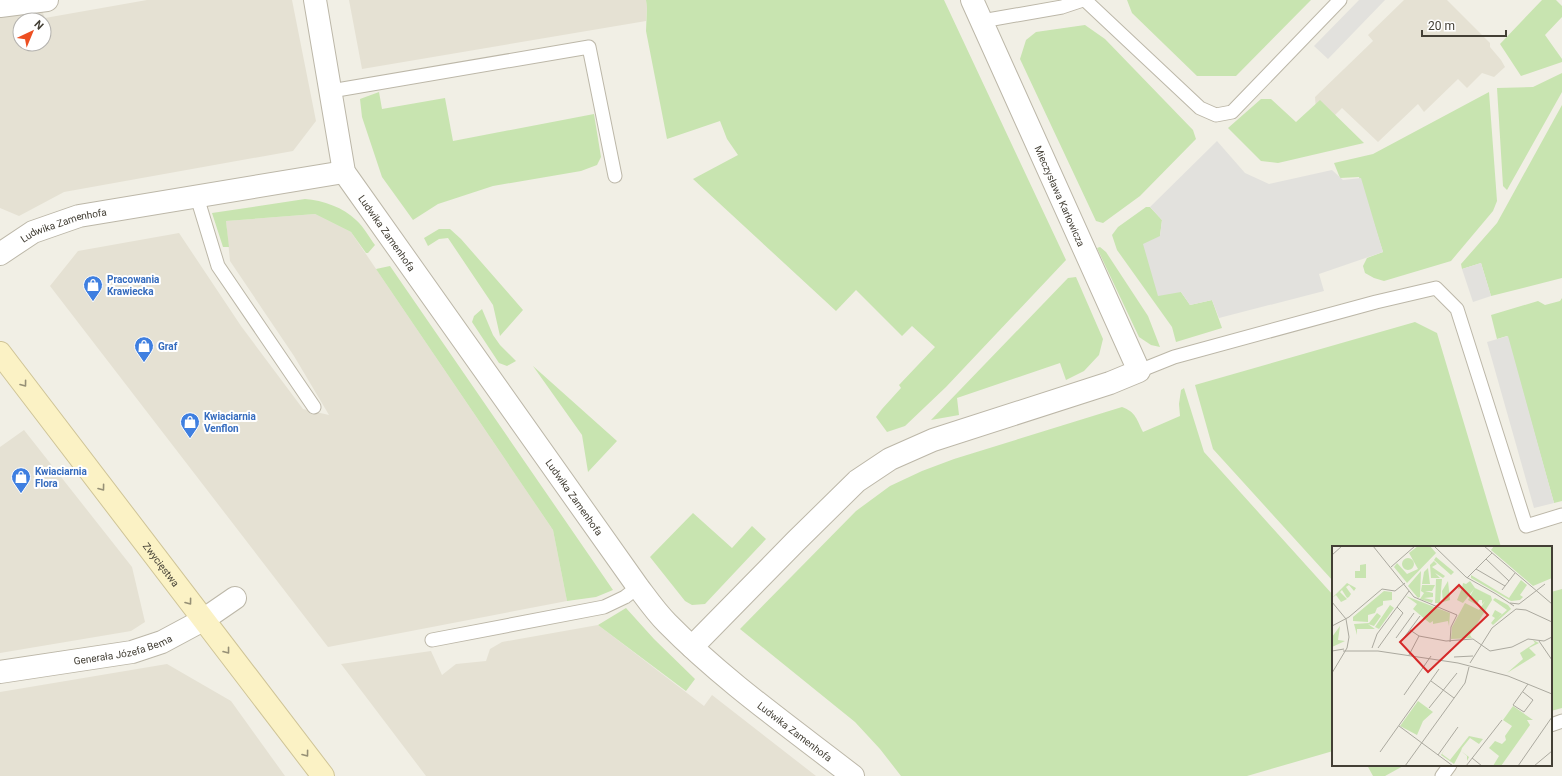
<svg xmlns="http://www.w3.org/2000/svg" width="1562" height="776" font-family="Roboto,sans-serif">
  <rect width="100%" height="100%" fill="#f1efe5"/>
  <path fill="#e5e1d3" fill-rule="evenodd" d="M 147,0 L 292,0 L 316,121 L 293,151 L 64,192 L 19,216 L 0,208 L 0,15 L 41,8 L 45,18 ZM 20,20 L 44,20 L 44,44 L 20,44 Z
    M 349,0 L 646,0 L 647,7 L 646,21 L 362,69 Z
    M 1404,0 L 1447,0 L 1490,43 L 1490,47 L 1501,60 L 1505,67 L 1494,77 L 1482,73 L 1467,88 L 1458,79 L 1424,112 L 1418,104 L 1378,142 L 1342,108 L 1328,122 L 1316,110 L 1315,97 L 1373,41 L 1368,35 Z
    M 315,214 L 351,232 L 553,530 L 567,601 L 328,647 L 50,286 L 78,251 L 179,233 L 241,326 L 303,409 L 329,415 L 294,356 L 230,261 L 226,221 Z
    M 24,430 L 132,567 L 145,622 L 131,631 L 0,653 L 0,447 Z
    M 598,625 L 704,706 L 712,695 L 816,776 L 426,776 L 341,664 L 431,651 L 442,675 L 456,664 L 486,661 L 490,649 L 502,642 Z
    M 167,664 L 231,701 L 285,776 L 0,776 L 0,692 Z"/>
  <path fill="#c8e4b0" d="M 646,0 L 944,0 L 1066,260 L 946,387 L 905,426 L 887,432 L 876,417 L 882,409 L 901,388 L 899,385 L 935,347 L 912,326 L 902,336 L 856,290 L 836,311 L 693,179 L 738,155 L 727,139 L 720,121 L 667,139 L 646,31 L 647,7 Z
    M 1127,0 L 1311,0 L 1236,76 L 1197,76 L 1132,13 Z
    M 1542,0 L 1556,0 L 1562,6 L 1562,17 L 1545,35 L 1562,59 L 1562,62 L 1521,76 L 1500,44 Z
    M 1085,25 L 1105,39 L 1193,130 L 1196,139 L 1140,196 L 1103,223 L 1096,221 L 1020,59 L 1026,40 L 1036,32 Z
    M 1562,73 L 1562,92 L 1507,190 L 1503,186 L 1497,88 L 1533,87 Z
    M 379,92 L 382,109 L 445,98 L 453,141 L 594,114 L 601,157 L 597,165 L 581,171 L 493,186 L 438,204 L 413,220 L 382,177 L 362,117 L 360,99 Z
    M 1489,92 L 1497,201 L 1493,211 L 1451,261 L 1384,281 L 1374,278 L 1365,273 L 1363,266 L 1367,258 L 1383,252 L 1359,177 L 1340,178 L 1334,163 L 1373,154 Z
    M 1261,99 L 1271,99 L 1296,122 L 1320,100 L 1364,143 L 1278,163 L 1261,161 L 1228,128 Z
    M 1562,105 L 1562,278 L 1491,296 L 1481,263 L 1462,269 L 1461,264 L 1497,223 Z
    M 305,199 C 323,200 344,208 356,220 C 364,227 369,237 375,245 L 368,253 L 366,253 L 351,232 L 315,214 L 226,221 L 229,247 L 223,247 L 212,213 Z
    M 1146,207 L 1150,207 L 1162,220 L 1160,236 L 1181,292 L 1190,305 L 1212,300 L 1222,328 L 1176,342 L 1172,327 L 1117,250 L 1112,235 L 1118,227 Z
    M 439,229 L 450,229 L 461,239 L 523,310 L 500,336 L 493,305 L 448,238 L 439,239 L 428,246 L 424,238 Z
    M 1100,247 L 1106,252 L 1148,316 L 1160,347 L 1151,345 L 1139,337 L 1097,248 Z
    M 390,266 L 613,590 L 596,597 L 567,601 L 553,530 L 376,269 Z
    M 1076,277 L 1103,339 L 1099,355 L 1084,371 L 1066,380 L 1060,363 L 957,398 L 959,415 L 931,420 L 1068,278 Z
    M 1562,298 L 1562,501 L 1554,503 L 1507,336 L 1497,339 L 1491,315 L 1538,301 L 1545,305 L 1560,301 Z
    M 482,309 L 493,335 L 500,345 L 516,361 L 507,366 L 499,363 L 472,322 L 474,316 Z
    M 1415,322 L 1437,333 L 1501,547 L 1333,547 L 1333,581 L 1213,449 L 1195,385 Z
    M 533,366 L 617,441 L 588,472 L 582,435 Z
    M 1184,388 L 1204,452 L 1333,595 L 1333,751 L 1247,776 L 901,776 L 880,749 L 855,722 L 740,629 L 856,511 L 890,486 L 922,471 L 954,459 L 1122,407 C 1136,412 1137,420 1143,432 L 1180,416 L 1179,404 L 1181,390 Z
    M 693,513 L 732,548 L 752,526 L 766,539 L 705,604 L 692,605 L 685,601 L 650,557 Z
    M 1562,589 L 1562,708 L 1551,711 L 1551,592 Z
    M 626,608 L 654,639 L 695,679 L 686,691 L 598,625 Z
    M 1367,765 L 1405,765 L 1385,776 L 1373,776 Z"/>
  <path fill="#e2e1dd" d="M 1359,0 L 1385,0 L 1328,59 L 1314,46 Z
    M 1217,141 L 1245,173 L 1269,184 L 1332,170 L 1343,180 L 1361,178 L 1383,252 L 1319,274 L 1324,291 L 1219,318 L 1212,300 L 1190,305 L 1181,292 L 1158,296 L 1143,244 L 1160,236 L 1162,220 L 1150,207 Z
    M 1481,263 L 1491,296 L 1473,302 L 1462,269 Z
    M 1508,336 L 1554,503 L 1534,508 L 1487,342 Z"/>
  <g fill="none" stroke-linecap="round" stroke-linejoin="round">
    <g stroke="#bcb7a8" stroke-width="15">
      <path id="service" d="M 1085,0 L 1200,108 L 1216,115 L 1232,112 L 1340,0
        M 982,21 L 1062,7 L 1083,0
        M 331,91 L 589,47 L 615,176
        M 197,197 L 218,266 L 314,407
        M 1139,371 L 1174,357 L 1376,302 L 1436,288 L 1457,309 L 1526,526 L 1562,515
        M 432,640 L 604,607 L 625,597 L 638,587
        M 1551,725 L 1562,721
        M 1442,776 L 1450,765"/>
    </g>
    <g stroke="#bcb7a8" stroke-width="24">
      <g id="minor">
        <path id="s1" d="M 315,0 L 344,172 L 638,587 C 647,599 656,612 667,623 C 723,680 790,727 853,776"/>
        <path d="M 0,6 L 47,0"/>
        <path id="s2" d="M 0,254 L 33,232 L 79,216 L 344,172"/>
        <path d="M 692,647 L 796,541 L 857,481 L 890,459 L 933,440 L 1110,383 L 1139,371 L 972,0"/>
        <path id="s3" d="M 0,672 L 132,652 L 162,642 L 203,620 L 235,598"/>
      </g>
    </g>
    <g stroke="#cfc497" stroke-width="24">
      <g id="secondary">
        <path id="s4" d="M 0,353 L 323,776"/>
      </g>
    </g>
    <use href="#service" stroke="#fff" stroke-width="13"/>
    <use href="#minor" stroke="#fff" stroke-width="22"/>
    <use href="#secondary" stroke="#fbf2c5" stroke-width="22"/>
  </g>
  <defs><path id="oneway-chevron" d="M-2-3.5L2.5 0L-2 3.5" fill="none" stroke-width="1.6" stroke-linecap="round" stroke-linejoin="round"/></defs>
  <g stroke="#969076">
    <use href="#oneway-chevron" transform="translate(24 384) rotate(53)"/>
    <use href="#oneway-chevron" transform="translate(102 488) rotate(53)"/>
    <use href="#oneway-chevron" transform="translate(189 602) rotate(53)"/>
    <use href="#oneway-chevron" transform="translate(227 651) rotate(52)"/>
    <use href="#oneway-chevron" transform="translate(306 754) rotate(53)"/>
  </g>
  <defs>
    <g id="shop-pin" transform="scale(1)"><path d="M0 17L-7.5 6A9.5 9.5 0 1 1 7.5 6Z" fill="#3f7fe0" stroke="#fff"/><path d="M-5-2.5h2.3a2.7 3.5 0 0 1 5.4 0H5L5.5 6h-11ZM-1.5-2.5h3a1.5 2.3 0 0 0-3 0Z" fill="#fff"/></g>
  </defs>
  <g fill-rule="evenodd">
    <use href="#shop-pin" x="93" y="285"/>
    <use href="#shop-pin" x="144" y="346"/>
    <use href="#shop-pin" x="190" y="422"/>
    <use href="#shop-pin" x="21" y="477"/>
  </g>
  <g text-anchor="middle" stroke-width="4" stroke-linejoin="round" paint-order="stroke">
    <g font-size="10" fill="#433f35" stroke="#fff">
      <text transform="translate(1060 196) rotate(66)" y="4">Mieczysława Karłowicza</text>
      <text dy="4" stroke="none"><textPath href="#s2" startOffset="71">Ludwika Zamenhofa</textPath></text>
      <text dy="4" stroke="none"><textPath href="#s1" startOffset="249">Ludwika Zamenhofa</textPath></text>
      <text dy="4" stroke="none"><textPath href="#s1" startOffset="573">Ludwika Zamenhofa</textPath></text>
      <text dy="4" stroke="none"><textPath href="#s4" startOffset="266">Zwycięstwa</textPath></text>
      <text dy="4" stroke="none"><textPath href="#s3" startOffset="125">Generała Józefa Bema</textPath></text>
      <text dy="4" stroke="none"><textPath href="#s1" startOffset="897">Ludwika Zamenhofa</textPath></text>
    </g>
    <g font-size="10" font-weight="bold" fill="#366cbe" stroke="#fff" text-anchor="start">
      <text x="107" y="283">Pracowania<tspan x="107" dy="12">Krawiecka</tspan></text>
      <text x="158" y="350">Graf</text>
      <text x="204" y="420">Kwiaciarnia<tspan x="204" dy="12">Venflon</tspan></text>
      <text x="35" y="475">Kwiaciarnia<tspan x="35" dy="12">Flora</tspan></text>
    </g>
  </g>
  <g transform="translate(1332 546)">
    <rect width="220" height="220" fill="#f1efe5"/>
    <path d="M 86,0 L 98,0 L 104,7 L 75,37 L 62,21 L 65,17 L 75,28 L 86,23 L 77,7 ZM 162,0 L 220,0 L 220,32 L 201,40 L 159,4 ZM 104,11 L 122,26 L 119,29 L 102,14 ZM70 18a6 6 0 1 1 12 0a6 6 0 1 1-12 0ZM 102,15 L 105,18 L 100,21 L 113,30 L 111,32 L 103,27 L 108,32 L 99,32 L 98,19 ZM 34,18 L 34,32 L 23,32 L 23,25 L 28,25 L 28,19 ZM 96,22 L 98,38 L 90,38 L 92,26 ZM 89,25 L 88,51 L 86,52 L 76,40 ZM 139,29 L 177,52 L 189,34 L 195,39 L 188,49 L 191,51 L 188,54 L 179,55 L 139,32 ZM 104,33 L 110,33 L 108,57 L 103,57 ZM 116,35 L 118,54 L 111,56 L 110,45 ZM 138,35 L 143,42 L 159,50 L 160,54 L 138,89 L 140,92 L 119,93 L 120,81 L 133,57 L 147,64 L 153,55 L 150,58 L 150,54 L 147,54 L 145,59 L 136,54 L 142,43 L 131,57 L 125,54 L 130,42 L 126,43 L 126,40 L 130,42 L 131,37 L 134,38 ZM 15,37 L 24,42 L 22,45 L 17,39 L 14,41 L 19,48 L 17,51 L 15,52 L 10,44 L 8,46 L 15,53 L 9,56 L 4,49 L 0,52 ZM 90,39 L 103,39 L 100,45 L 93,45 L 101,47 L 101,51 L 92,52 L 101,54 L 100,57 L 88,53 L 92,47 L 89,45 ZM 52,45 L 60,46 L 60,54 L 51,55 L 51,59 L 45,62 L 43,67 L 36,69 L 36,76 L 21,75 L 21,71 ZM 74,50 L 118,67 L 117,80 L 116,75 L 101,78 L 101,75 L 98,77 L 94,74 L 81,63 L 85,58 ZM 163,52 L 176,59 L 179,63 L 161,79 L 159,77 L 163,72 L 160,70 L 163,64 L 170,68 L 166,72 L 175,64 L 161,54 ZM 58,59 L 62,62 L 47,83 L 43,81 ZM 45,67 L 49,70 L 42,80 L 36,78 L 43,83 L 25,83 L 25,89 L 22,78 L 37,77 ZM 8,80 L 6,94 L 13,95 L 0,101 L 0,91 ZM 201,94 L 207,97 L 197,102 L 204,109 L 175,127 L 191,113 L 188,107 L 203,97 ZM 86,155 L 101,166 L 91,175 L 85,189 L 68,180 ZM 181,160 L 201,174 L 195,174 L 198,179 L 169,220 L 161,220 L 167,210 L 157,202 L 163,195 L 170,198 L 174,194 L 173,190 L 180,180 L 171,174 ZM 137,190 L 151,193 L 147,198 L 138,192 L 130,202 L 129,205 L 137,211 L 135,215 L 135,210 L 129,205 L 122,218 L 109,209 L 113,203 L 110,208 L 118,214 Z" fill="#c8e4b0"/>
    <path fill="none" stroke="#aba99f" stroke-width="1" d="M 41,0 L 82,51 L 125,69 L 119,81 L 118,96M 102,0 L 134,31 L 164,48M 152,0 L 220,58M 0,9 L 10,0M 154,13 L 177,35M 59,21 L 83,0M 144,23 L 173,40M 135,32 L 160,7M 170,44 L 183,27M 164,48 L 182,60M 0,56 L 14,73 L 17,91 L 15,102 L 0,127M 178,57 L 187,58 L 213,38M 0,80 L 17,71 L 50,43 L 63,45 L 73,37M 78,84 L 87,90 L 114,95 L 141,93 L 158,105 L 180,101 L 196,93 L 212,95 L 220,91M 64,92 L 82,67M 207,95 L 220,114M 68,97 L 88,70M 40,102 L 45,88 L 77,45M 46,102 L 71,67 L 65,61M 0,105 L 12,103M 11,105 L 46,105 L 126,117 L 176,130 L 220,148M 77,109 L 87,90M 122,111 L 141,110M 138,117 L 160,82 L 184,63 L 194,64 L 220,76M 99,135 L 122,152M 191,146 L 201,154 L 192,166 L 181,159 L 196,138M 72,149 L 99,110M 97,162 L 125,127M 67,180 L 121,220M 48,206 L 107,123M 106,209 L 126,181M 140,212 L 150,220M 73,220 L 133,137 L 137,121M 134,220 L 170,174M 186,220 L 220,171M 202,220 L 220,205"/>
    <path fill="#d62828" fill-opacity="0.15" stroke="#d62828" stroke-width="2" d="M 127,39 L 156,69 L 96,126 L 68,96 Z"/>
    <rect width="220" height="220" fill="none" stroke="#433f35" stroke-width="2"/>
  </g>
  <g transform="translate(32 32) rotate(44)"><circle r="19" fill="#ffffff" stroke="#b4b2ae"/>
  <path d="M0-3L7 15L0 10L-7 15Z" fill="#ed4f21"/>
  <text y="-6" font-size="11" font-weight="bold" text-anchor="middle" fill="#433f35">N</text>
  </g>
  <path d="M1422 30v6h84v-6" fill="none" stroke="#433f35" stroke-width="2"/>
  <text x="1428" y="30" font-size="12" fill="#433f35" stroke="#ffffff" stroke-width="3" paint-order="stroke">20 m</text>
</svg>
